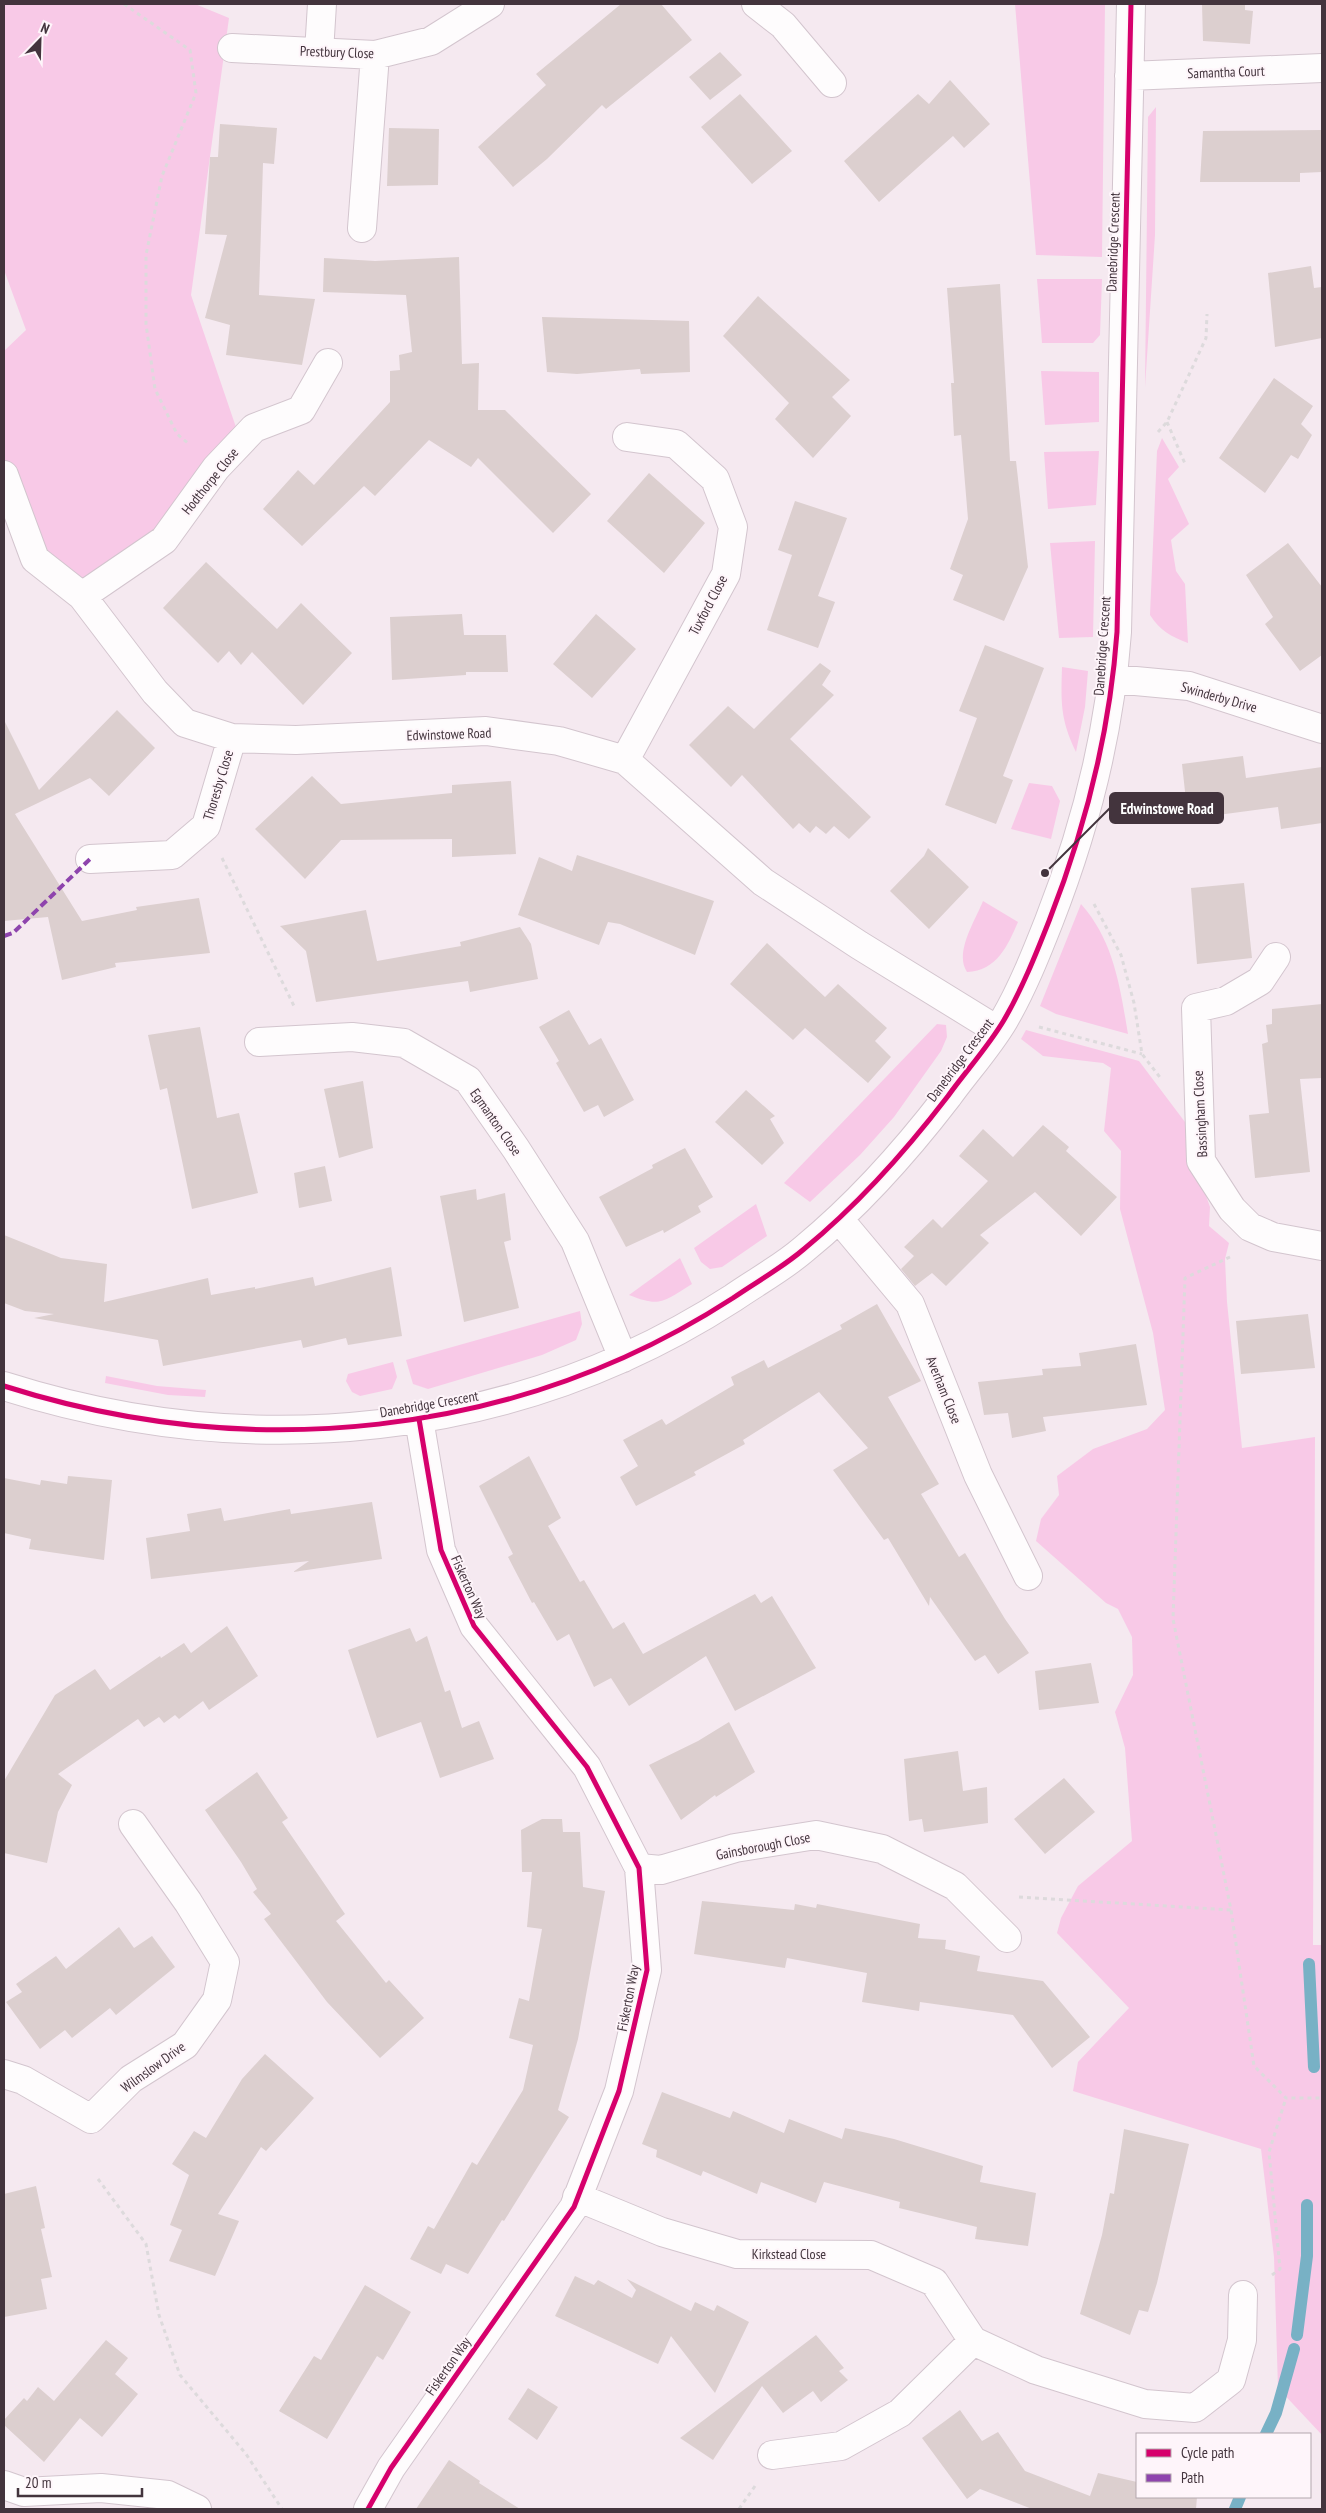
<svg xmlns="http://www.w3.org/2000/svg" width="1326" height="2513" font-family="'PT Sans Narrow',sans-serif">
  <rect width="100%" height="100%" fill="#f5e9f0"/>
  <path fill="#f8c9e7" d="M 4,4 L 195,4 L 229,18 L 191,295 L 241,442 L 164,540 L 82,596 L 35,559 L 4,481 L 4,351 L 26,330 L 4,270 Z
    M 1015,4 L 1105,4 L 1102,257 L 1036,255 Z
    M 1156,107 L 1155,235 L 1145,387 L 1148,117 Z
    M 1037,279 L 1102,279 L 1100,335 L 1093,343 L 1042,343 Z
    M 1041,371 L 1099,372 L 1099,422 L 1045,425 Z
    M 1162,438 L 1179,467 L 1168,479 L 1189,524 L 1171,540 L 1176,571 L 1185,584 L 1188,643 C 1172,637 1160,631 1150,615 L 1157,451 Z
    M 1099,451 L 1096,505 L 1048,509 L 1044,452 Z
    M 1095,541 L 1093,637 L 1059,638 L 1050,543 Z
    M 1062,667 L 1088,671 L 1085,707 L 1076,752 C 1060,719 1061,702 1062,667 Z
    M 1029,783 L 1052,786 L 1060,801 L 1051,839 L 1011,829 Z
    M 983,901 L 1018,922 C 1008,945 997,971 967,972 C 954,953 975,921 983,901 Z
    M 1081,904 C 1114,941 1120,987 1128,1034 L 1056,1014 L 1040,1006 Z
    M 937,1024 L 946,1025 L 947,1037 L 941,1051 L 894,1117 L 860,1155 L 810,1202 L 784,1183 Z
    M 1026,1030 L 1139,1061 L 1191,1130 L 1204,1190 L 1210,1207 L 1209,1226 L 1229,1243 L 1225,1259 L 1227,1302 L 1242,1448 L 1315,1437 L 1313,1945 L 1322,1945 L 1322,2435 L 1278,2388 L 1274,2257 L 1261,2149 L 1073,2091 L 1078,2062 L 1129,2008 L 1057,1933 L 1061,1918 L 1078,1886 L 1132,1841 L 1125,1748 L 1115,1712 L 1133,1675 L 1132,1637 L 1118,1609 L 1106,1603 L 1036,1541 L 1041,1519 L 1059,1495 L 1057,1476 L 1093,1449 L 1147,1429 L 1165,1410 L 1153,1333 L 1120,1209 L 1121,1151 L 1104,1131 L 1111,1068 L 1103,1063 L 1043,1056 L 1021,1039 Z
    M 756,1204 L 767,1236 L 722,1267 L 710,1269 L 701,1262 L 694,1248 Z
    M 680,1258 L 692,1284 C 664,1301 661,1308 629,1295 Z
    M 580,1311 L 582,1324 L 576,1340 L 542,1355 L 428,1389 L 413,1384 L 406,1360 Z
    M 393,1362 L 397,1377 L 392,1389 L 360,1396 L 352,1392 L 346,1381 L 348,1374 Z
    M 106,1376 L 157,1386 L 206,1390 L 205,1397 L 168,1395 L 105,1383 Z"/>
  <g fill="none" stroke-linecap="round" stroke-linejoin="round">
    <path stroke="#78b1c5" stroke-width="12" d="M 1309,1964 L 1314,2067
      M 1297,2335 L 1307,2256 L 1307,2205
      M 1266,2434 L 1276,2413 L 1294,2349
      M 1235,2509 L 1240,2497"/>
  </g>
  <path fill="#dccfcf" d="M 621,4 L 661,4 L 692,40 L 606,109 L 602,105 L 547,159 L 513,187 L 478,147 L 546,85 L 536,74 Z
    M 1202,4 L 1245,4 L 1245,10 L 1253,11 L 1250,44 L 1203,41 Z
    M 720,52 L 742,75 L 710,100 L 689,77 Z
    M 950,80 L 990,124 L 964,148 L 953,136 L 879,202 L 844,161 L 918,94 L 929,104 Z
    M 740,94 L 792,151 L 752,184 L 701,127 Z
    M 220,124 L 277,128 L 274,164 L 263,163 L 259,295 L 315,299 L 302,365 L 226,355 L 230,325 L 205,318 L 227,235 L 205,234 L 210,157 L 218,157 Z
    M 389,128 L 439,129 L 438,185 L 387,186 Z
    M 1322,130 L 1322,172 L 1300,173 L 1300,182 L 1200,182 L 1203,131 Z
    M 459,257 L 462,364 L 479,363 L 478,410 L 505,410 L 591,494 L 553,533 L 478,458 L 471,467 L 429,440 L 375,496 L 364,486 L 302,546 L 263,509 L 298,470 L 314,485 L 390,402 L 390,371 L 400,370 L 399,355 L 412,352 L 406,295 L 323,292 L 324,258 L 375,261 Z
    M 1311,266 L 1314,288 L 1322,287 L 1322,338 L 1275,347 L 1268,273 Z
    M 1000,284 L 1010,461 L 1016,461 L 1028,567 L 1004,621 L 953,600 L 963,575 L 950,569 L 968,519 L 961,435 L 954,436 L 951,383 L 954,383 L 947,288 Z
    M 758,296 L 850,380 L 832,397 L 851,416 L 813,458 L 775,419 L 789,403 L 723,336 Z
    M 542,317 L 689,321 L 690,372 L 641,374 L 640,369 L 577,374 L 547,372 Z
    M 1274,378 L 1313,406 L 1301,424 L 1312,435 L 1298,459 L 1291,455 L 1265,493 L 1219,458 Z
    M 649,473 L 705,523 L 664,573 L 607,521 Z
    M 795,501 L 847,518 L 818,596 L 835,602 L 818,648 L 767,630 L 792,555 L 778,550 Z
    M 1288,543 L 1322,587 L 1322,655 L 1300,671 L 1265,624 L 1273,617 L 1246,575 Z
    M 206,562 L 277,629 L 301,603 L 352,653 L 303,705 L 252,652 L 241,665 L 229,651 L 218,663 L 163,608 Z
    M 462,614 L 464,635 L 506,635 L 508,672 L 466,672 L 466,675 L 392,680 L 390,617 Z
    M 596,614 L 636,649 L 592,698 L 553,664 Z
    M 985,645 L 1044,668 L 1003,776 L 1013,780 L 996,824 L 945,805 L 977,718 L 959,711 Z
    M 820,663 L 831,671 L 822,685 L 834,695 L 790,739 L 871,817 L 849,839 L 834,826 L 826,834 L 816,826 L 810,833 L 799,823 L 793,829 L 742,775 L 731,787 L 689,745 L 728,706 L 754,729 Z
    M 117,710 L 155,748 L 109,796 L 90,778 L 15,814 L 82,921 L 137,910 L 136,907 L 199,898 L 210,953 L 115,963 L 116,967 L 62,980 L 48,917 L 4,921 L 4,720 L 39,790 Z
    M 1243,756 L 1246,778 L 1322,767 L 1322,823 L 1281,829 L 1278,807 L 1188,819 L 1182,764 Z
    M 312,776 L 341,804 L 452,793 L 452,785 L 511,781 L 516,854 L 452,857 L 452,839 L 341,840 L 305,879 L 255,829 Z
    M 928,848 L 969,887 L 929,929 L 890,891 L 924,856 Z
    M 577,855 L 714,901 L 695,955 L 620,924 L 608,922 L 599,945 L 518,915 L 539,857 L 572,871 Z
    M 1244,883 L 1252,958 L 1197,964 L 1191,888 Z
    M 366,910 L 377,961 L 461,946 L 460,942 L 520,927 L 531,944 L 538,979 L 470,992 L 468,981 L 316,1002 L 306,951 L 280,926 Z
    M 767,943 L 825,997 L 838,984 L 887,1028 L 875,1041 L 891,1057 L 868,1083 L 805,1028 L 793,1040 L 730,984 Z
    M 1322,1004 L 1322,1078 L 1300,1079 L 1310,1172 L 1255,1178 L 1249,1115 L 1269,1113 L 1262,1044 L 1268,1042 L 1266,1025 L 1272,1024 L 1272,1009 Z
    M 569,1010 L 589,1045 L 601,1038 L 634,1100 L 604,1117 L 598,1105 L 584,1112 L 556,1063 L 559,1061 L 539,1027 Z
    M 200,1027 L 217,1118 L 239,1113 L 258,1193 L 192,1209 L 167,1088 L 160,1090 L 148,1035 Z
    M 363,1081 L 373,1148 L 339,1158 L 324,1089 Z
    M 746,1090 L 775,1116 L 770,1119 L 784,1143 L 762,1165 L 715,1122 Z
    M 1043,1125 L 1069,1147 L 1066,1151 L 1117,1197 L 1081,1236 L 1035,1192 L 980,1235 L 989,1243 L 946,1286 L 932,1273 L 915,1286 L 901,1269 L 914,1256 L 904,1247 L 933,1219 L 942,1228 L 988,1181 L 959,1156 L 983,1129 L 1013,1157 Z
    M 685,1148 L 713,1197 L 698,1206 L 701,1212 L 664,1233 L 663,1230 L 626,1247 L 599,1197 L 653,1168 L 652,1165 Z
    M 325,1166 L 332,1201 L 299,1208 L 294,1173 Z
    M 476,1189 L 477,1200 L 505,1193 L 511,1240 L 504,1242 L 519,1308 L 464,1322 L 440,1196 Z
    M 4,1235 L 61,1258 L 107,1264 L 104,1302 L 208,1278 L 211,1295 L 255,1287 L 255,1289 L 313,1277 L 315,1286 L 391,1267 L 402,1336 L 348,1345 L 346,1338 L 303,1348 L 301,1340 L 163,1366 L 158,1340 L 34,1318 L 54,1314 L 25,1311 L 4,1303 Z
    M 877,1304 L 921,1381 L 888,1397 L 939,1484 L 921,1494 L 959,1557 L 965,1553 L 1005,1619 L 1029,1653 L 998,1674 L 985,1655 L 975,1661 L 930,1597 L 929,1606 L 888,1538 L 884,1540 L 833,1470 L 868,1448 L 819,1392 L 743,1440 L 745,1444 L 694,1472 L 696,1475 L 636,1506 L 620,1477 L 638,1466 L 623,1440 L 662,1419 L 666,1425 L 734,1385 L 731,1377 L 764,1360 L 768,1368 L 842,1329 L 840,1325 Z
    M 1308,1314 L 1315,1368 L 1241,1374 L 1236,1321 Z
    M 1136,1344 L 1147,1405 L 1043,1417 L 1046,1431 L 1012,1438 L 1008,1413 L 984,1415 L 978,1382 L 1043,1375 L 1042,1369 L 1081,1366 L 1079,1353 Z
    M 529,1456 L 561,1518 L 548,1526 L 580,1582 L 584,1580 L 613,1629 L 624,1622 L 643,1654 L 755,1594 L 761,1603 L 772,1596 L 816,1668 L 735,1711 L 706,1656 L 629,1706 L 611,1678 L 594,1687 L 569,1634 L 557,1641 L 534,1602 L 532,1603 L 508,1557 L 513,1554 L 479,1486 Z
    M 68,1476 L 112,1480 L 104,1560 L 29,1549 L 31,1539 L 4,1533 L 4,1478 L 40,1485 L 41,1480 L 67,1484 Z
    M 372,1502 L 382,1559 L 293,1572 L 309,1561 L 151,1579 L 146,1538 L 190,1531 L 187,1514 L 221,1508 L 224,1521 L 290,1509 L 291,1514 Z
    M 227,1626 L 258,1676 L 209,1710 L 203,1701 L 179,1719 L 175,1715 L 164,1723 L 159,1717 L 144,1727 L 138,1719 L 58,1774 L 72,1785 L 58,1812 L 47,1863 L 4,1853 L 4,1781 L 55,1695 L 95,1669 L 110,1690 L 160,1656 L 161,1658 L 184,1643 L 191,1653 Z
    M 410,1628 L 416,1642 L 427,1636 L 445,1692 L 450,1690 L 462,1728 L 479,1721 L 494,1759 L 440,1778 L 421,1722 L 377,1738 L 348,1650 Z
    M 1091,1663 L 1099,1703 L 1039,1710 L 1035,1671 Z
    M 729,1722 L 755,1772 L 716,1797 L 715,1795 L 681,1820 L 649,1765 L 698,1741 Z
    M 958,1751 L 963,1791 L 987,1787 L 988,1823 L 924,1832 L 922,1819 L 909,1821 L 904,1759 Z
    M 257,1772 L 288,1818 L 282,1822 L 345,1914 L 336,1921 L 386,1983 L 389,1980 L 424,2018 L 380,2058 L 327,2002 L 264,1919 L 271,1914 L 253,1892 L 257,1889 L 241,1862 L 205,1810 Z
    M 1064,1778 L 1095,1812 L 1045,1854 L 1014,1819 Z
    M 542,1819 L 562,1819 L 563,1832 L 580,1832 L 583,1887 L 605,1891 L 578,2039 L 558,2110 L 569,2117 L 504,2221 L 502,2220 L 468,2274 L 446,2264 L 441,2274 L 410,2259 L 428,2226 L 434,2229 L 472,2162 L 477,2165 L 523,2090 L 533,2045 L 509,2038 L 519,1998 L 529,2001 L 542,1929 L 527,1927 L 532,1872 L 522,1872 L 521,1830 Z
    M 702,1901 L 794,1910 L 795,1904 L 816,1908 L 817,1904 L 920,1924 L 918,1938 L 946,1940 L 945,1949 L 980,1956 L 977,1971 L 1043,1981 L 1090,2037 L 1052,2068 L 1013,2015 L 920,2002 L 919,2011 L 862,2002 L 867,1973 L 787,1958 L 785,1968 L 694,1954 Z
    M 119,1927 L 134,1948 L 152,1936 L 175,1967 L 116,2015 L 110,2008 L 72,2038 L 65,2030 L 40,2049 L 6,2002 L 22,1992 L 16,1984 L 56,1956 L 66,1969 Z
    M 265,2054 L 314,2098 L 266,2151 L 261,2147 L 218,2214 L 239,2221 L 215,2276 L 169,2261 L 182,2230 L 170,2225 L 189,2175 L 172,2164 L 194,2131 L 206,2138 L 242,2079 Z
    M 662,2092 L 730,2118 L 733,2111 L 784,2133 L 789,2119 L 842,2139 L 845,2128 L 894,2139 L 983,2166 L 980,2182 L 1036,2193 L 1028,2246 L 975,2239 L 977,2227 L 899,2208 L 900,2202 L 824,2182 L 816,2203 L 761,2182 L 757,2194 L 703,2171 L 701,2176 L 656,2157 L 657,2150 L 642,2144 Z
    M 1124,2129 L 1189,2144 L 1157,2283 L 1148,2312 L 1139,2310 L 1130,2335 L 1080,2314 L 1102,2235 L 1110,2193 L 1114,2194 Z
    M 36,2186 L 45,2228 L 41,2229 L 52,2277 L 41,2279 L 47,2309 L 4,2317 L 4,2194 Z
    M 575,2276 L 594,2285 L 598,2280 L 632,2298 L 636,2290 L 627,2279 L 691,2311 L 695,2302 L 714,2311 L 717,2305 L 749,2322 L 715,2393 L 671,2336 L 658,2364 L 555,2316 Z
    M 365,2285 L 411,2312 L 383,2360 L 377,2356 L 327,2439 L 279,2411 L 314,2356 L 321,2360 Z
    M 816,2335 L 844,2368 L 839,2371 L 848,2380 L 821,2402 L 813,2391 L 783,2413 L 762,2386 L 713,2460 L 680,2438 Z
    M 106,2340 L 128,2358 L 115,2374 L 138,2394 L 102,2437 L 80,2418 L 44,2462 L 4,2425 L 4,2420 L 24,2398 L 27,2401 L 38,2387 L 54,2401 Z
    M 528,2388 L 558,2407 L 537,2440 L 508,2419 Z
    M 960,2410 L 982,2441 L 998,2432 L 1025,2471 L 1090,2496 L 1098,2473 L 1137,2482 L 1137,2497 L 1197,2497 L 1196,2509 L 1032,2509 L 980,2489 L 967,2499 L 922,2438 Z
    M 449,2460 L 480,2481 L 479,2483 L 520,2509 L 416,2509 Z"/>
  <g fill="none" stroke-linecap="round" stroke-linejoin="round">
    <g stroke="#d3c5ce" stroke-width="30">
      <path id="minor" d="M 756,4 L 783,25 L 832,83
        M 232,48 L 375,55 L 431,41 L 490,4
        M 319,52 L 322,4
        M 1129,76 L 1322,68
        M 362,228 L 375,55
        M 4,475 L 35,559 L 82,596 L 155,692 L 185,723 L 232,738 L 296,740 L 486,731 L 559,741 L 625,760 L 763,882 L 859,945 L 997,1030
        M 82,596 L 164,540 L 216,468 L 254,428 L 301,410 L 328,363
        M 1114,679 L 1189,686 L 1322,729
        M 625,760 L 726,574 L 733,527 L 715,479 L 676,444 L 627,437
        M 90,859 L 172,855 L 206,826 L 232,738
        M 1276,957 L 1260,981 L 1226,1001 L 1196,1008 L 1201,1161 L 1232,1209 L 1250,1227 L 1273,1237 L 1322,1246
        M 259,1042 L 352,1037 L 404,1043 L 468,1080 L 516,1149 L 575,1241 L 623,1358
        M 839,1219 L 910,1304 L 978,1475 L 1028,1576
        M 4,1386 C 249,1464 515,1439 733,1298 C 756,1282 782,1268 804,1249 C 859,1204 905,1152 948,1096 C 966,1071 988,1047 1004,1020 C 1022,989 1036,954 1049,921 C 1085,829 1110,731 1117,632 L 1131,4
        M 639,1868 L 661,1870 L 735,1848 L 816,1835 L 882,1849 L 955,1886 L 1007,1938
        M 4,2074 L 23,2080 L 91,2119 L 131,2079 L 185,2045 L 217,2000 L 225,1962 L 188,1902 L 133,1824
        M 577,2197 L 662,2232 L 737,2254 L 871,2255 L 934,2282 L 973,2341 L 1036,2370 L 1145,2404 L 1195,2408 L 1231,2380 L 1242,2340 L 1243,2295
        M 772,2455 L 841,2446 L 900,2413 L 973,2341
        M 4,2485 L 24,2492 L 101,2488 L 168,2495 L 197,2509
        M 368,2509 L 391,2468 L 574,2207 L 619,2091 L 647,1970 L 639,1868 L 587,1767 L 474,1626 L 441,1550 L 419,1419"/>
    </g>
    <path stroke="#dddadc" stroke-width="3" stroke-dasharray="4 4" stroke-linecap="butt" d="M 124,4 L 190,50 L 196,93 L 162,176 L 146,255 L 146,324 L 155,389 L 177,434 L 190,445
      M 1167,422 L 1186,466
      M 1158,432 L 1167,422 L 1206,338 L 1207,314
      M 222,858 L 294,1006
      M 1094,904 L 1121,955 L 1134,1003 L 1142,1054 L 1162,1080
      M 1039,1027 L 1142,1054
      M 1230,1257 L 1185,1278 L 1173,1619 L 1231,1910 L 1254,2066 L 1286,2098 L 1322,2098
      M 1019,1897 L 1231,1910
      M 98,2179 L 146,2244 L 159,2315 L 180,2375 L 246,2454 L 282,2509
      M 1272,2275 L 1280,2269 L 1269,2152 L 1286,2098
      M 739,2509 L 755,2486"/>
    <use href="#minor" stroke="#fefcfd" stroke-width="28"/>
    <path stroke="#8e44ad" stroke-width="4" stroke-dasharray="8 4" stroke-linecap="butt" d="M 4,936 L 13,933 L 90,859"/>
    <g stroke="#fef5fa" stroke-width="8">
      <path id="cycleway" d="M 4,1386 C 249,1464 515,1439 733,1298 C 756,1282 782,1268 804,1249 C 859,1204 905,1152 948,1096 C 966,1071 988,1047 1004,1020 C 1022,989 1036,954 1049,921 C 1085,829 1110,731 1117,632 L 1131,4
        M 368,2509 L 391,2468 L 574,2207 L 619,2091 L 647,1970 L 639,1868 L 587,1767 L 474,1626 L 441,1550 L 419,1419"/>
    </g>
    <use href="#cycleway" stroke="#d6006c" stroke-width="5"/>
  </g>
  <g text-anchor="middle" stroke-width="4" stroke-linejoin="round" paint-order="stroke">
    <g font-size="14" fill="#43343d" stroke="#fef5fa">
      <text transform="translate(337 52) rotate(2)" y="5">Prestbury Close</text>
      <text transform="translate(1226 72) rotate(-2)" y="5">Samantha Court</text>
      <text transform="translate(1113 242) rotate(-88)" y="5">Danebridge Crescent</text>
      <text transform="translate(210 481) rotate(-51)" y="5">Hodthorpe Close</text>
      <text transform="translate(708 605) rotate(-62)" y="5">Tuxford Close</text>
      <text transform="translate(1102 646) rotate(-86)" y="5">Danebridge Crescent</text>
      <text transform="translate(1219 697) rotate(16)" y="5">Swinderby Drive</text>
      <text transform="translate(449 734) rotate(-2)" y="5">Edwinstowe Road</text>
      <text transform="translate(218 785) rotate(-73)" y="5">Thoresby Close</text>
      <text transform="translate(960 1060) rotate(-53)" y="5">Danebridge Crescent</text>
      <text transform="translate(1200 1114) rotate(-93)" y="5">Bassingham Close</text>
      <text transform="translate(496 1122) rotate(55)" y="5">Egmanton Close</text>
      <text transform="translate(944 1390) rotate(68)" y="5">Averham Close</text>
      <text transform="translate(429 1404) rotate(-10)" y="5">Danebridge Crescent</text>
      <text transform="translate(469 1587) rotate(66)" y="5">Fiskerton Way</text>
      <text transform="translate(763 1846) rotate(-11)" y="5">Gainsborough Close</text>
      <text transform="translate(628 1998) rotate(-79)" y="5">Fiskerton Way</text>
      <text transform="translate(153 2067) rotate(-36)" y="5">Wilmslow Drive</text>
      <text x="789" y="2259">Kirkstead Close</text>
      <text transform="translate(448 2366) rotate(-55)" y="5">Fiskerton Way</text>
    </g>
  </g>
  <path fill="none" stroke="#43343d" stroke-width="2" d="M1045 873L1110 808"/>
  <circle fill="#43343d" stroke="#fef5fa" stroke-width="2" cx="1045" cy="873" r="5"/>
  <rect fill="#43343d" stroke="#43343d" stroke-width="2" x="1110" y="793" width="113" height="30" rx="5"/>
  <g font-size="15" text-anchor="middle" font-weight="bold" fill="#fff">
    <text x="1167" y="814">Edwinstowe Road</text>
  </g>
  <rect width="1326" height="2513" fill="none" stroke="#43343d" stroke-width="10"/>
  <rect x="1136" y="2433" width="175" height="65" fill="#fef5fa" stroke="#b3a8ae"/>
  <rect x="1146" y="2449" width="25" height="8" fill="#d6006c" stroke="#b3a8ae"/>
  <text x="1181" y="2458" font-size="15" fill="#43343d">Cycle path</text>
  <rect x="1146" y="2474" width="25" height="8" fill="#8e44ad" stroke="#b3a8ae"/>
  <text x="1181" y="2483" font-size="15" fill="#43343d">Path</text>
  <g transform="translate(40 40) rotate(23)" stroke="#fef5fa" stroke-width="4" paint-order="stroke">
  <path d="M0-4L9 19L0 12L-9 19Z" fill="#43343d"/>
  <text y="-8" font-size="14" font-weight="bold" text-anchor="middle" fill="#43343d">N</text>
  </g>
  <path d="M18 2488v8h124v-8" fill="none" stroke="#43343d" stroke-width="2.5"/>
  <text x="25" y="2488" font-size="15" fill="#43343d" stroke="#fef5fa" stroke-width="4" paint-order="stroke">20 m</text>
</svg>
